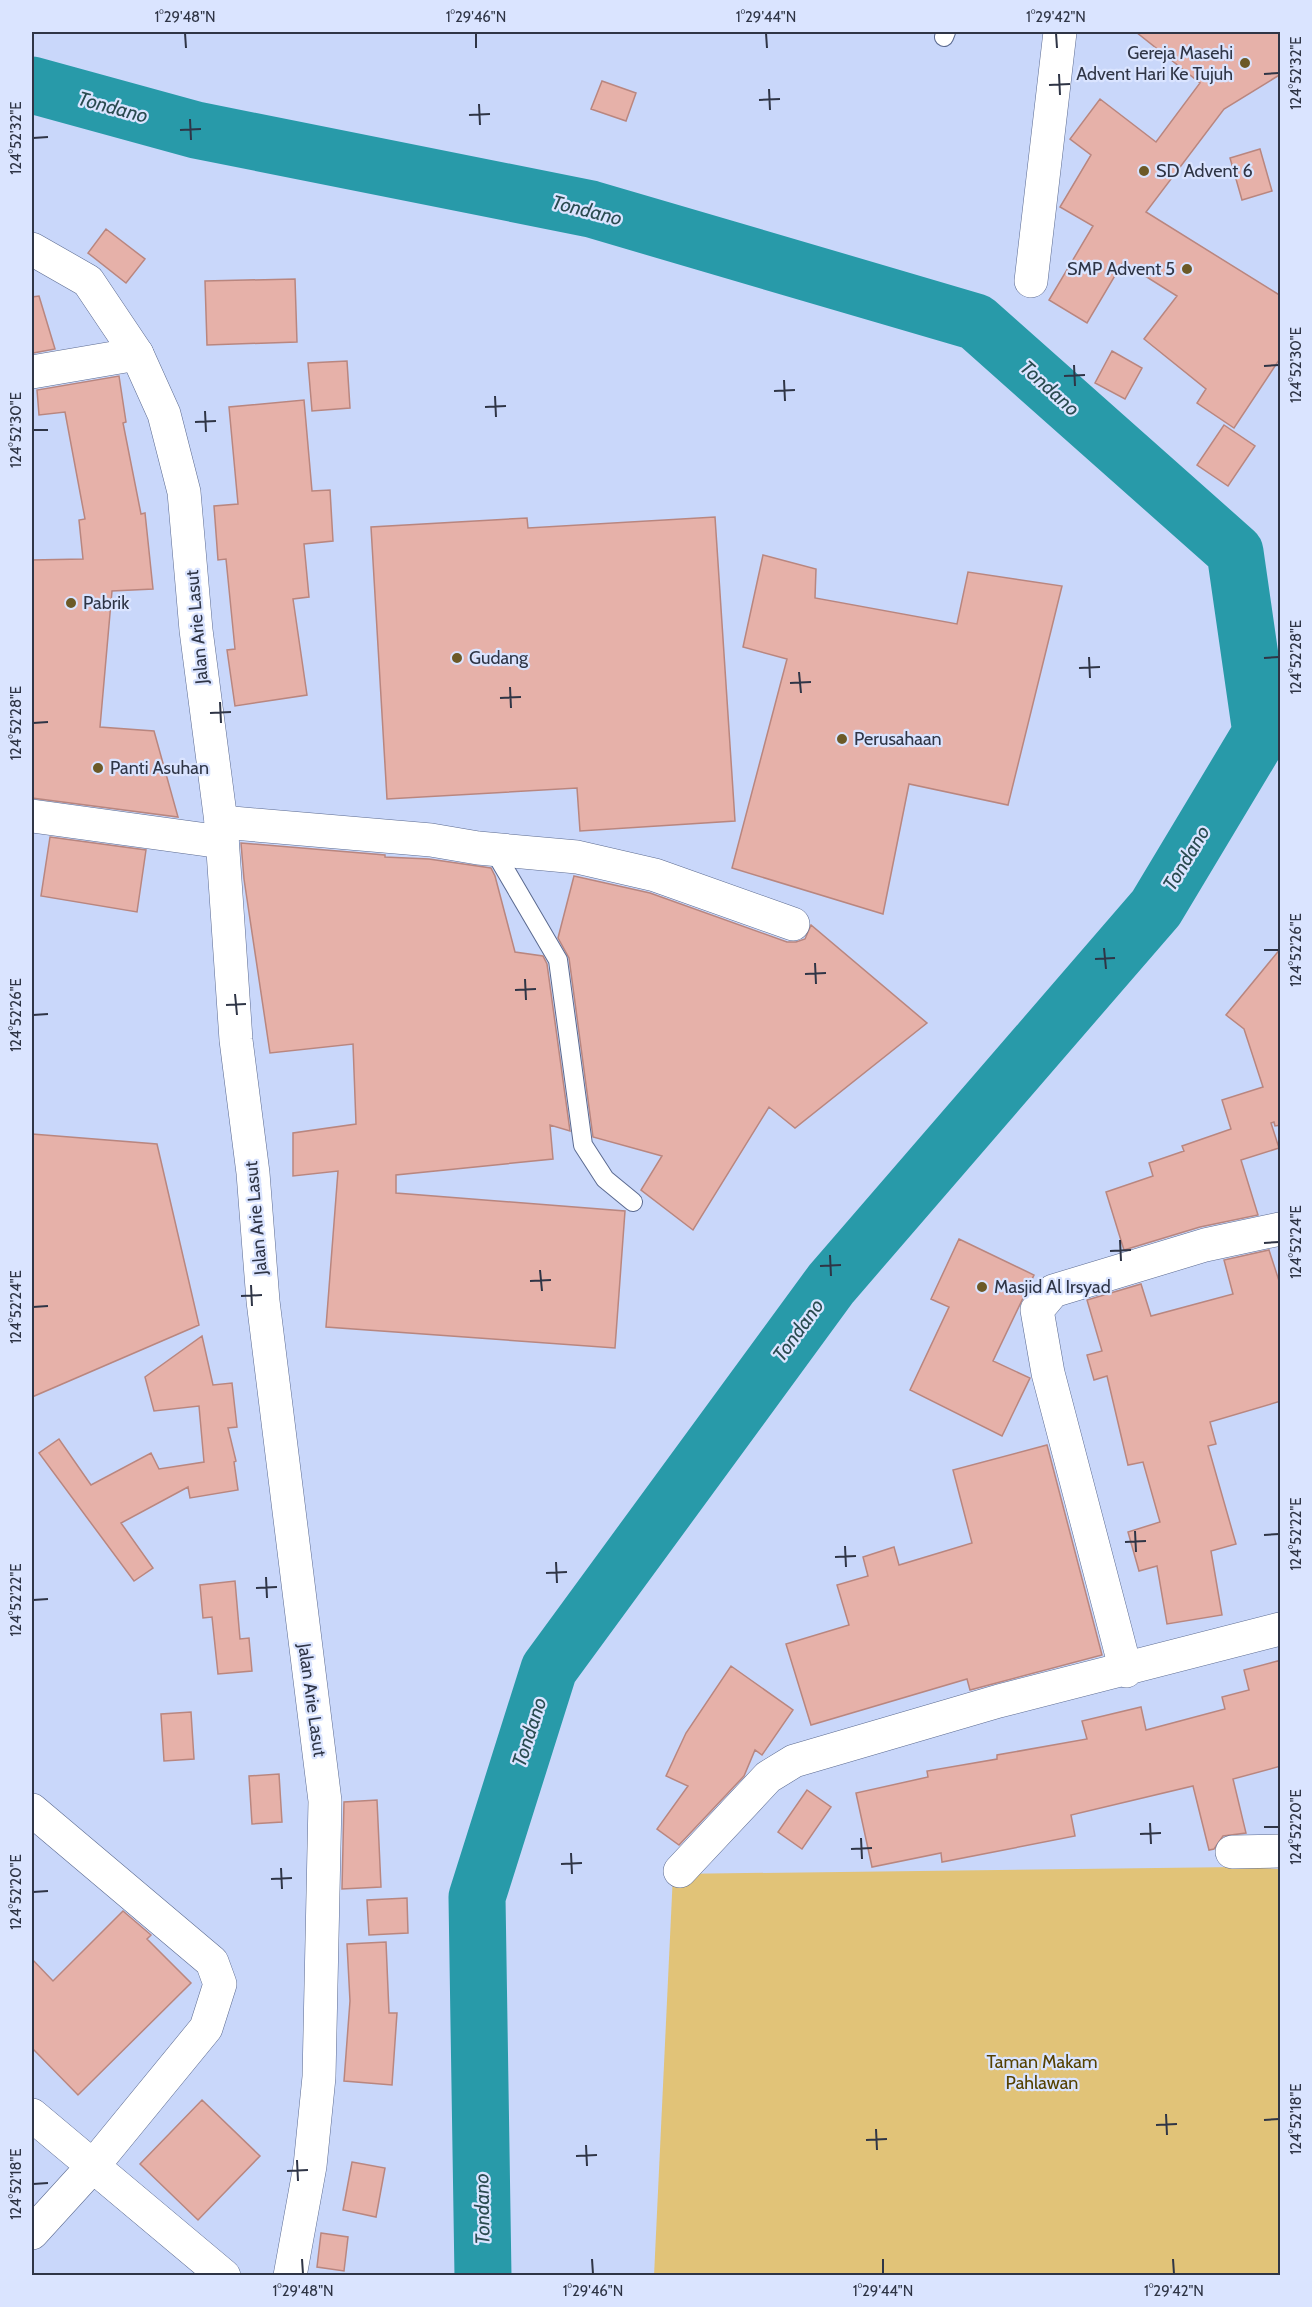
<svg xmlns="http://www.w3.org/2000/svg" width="1312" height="2307" font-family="Cabin,sans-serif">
  <rect width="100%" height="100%" fill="#c9d7fa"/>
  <path fill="#e1c378" d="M 1238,1867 L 1280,1869 L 1280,2275 L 654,2276 L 673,1874 Z"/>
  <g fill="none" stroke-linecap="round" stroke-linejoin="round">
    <path stroke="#289aa9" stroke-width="57" d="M 32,85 L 196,130 L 591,209 L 976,322 L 1235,552 L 1261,733 L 1156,908 L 831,1284 L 549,1669 L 477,1897 L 483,2276"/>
  </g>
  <path fill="#e6b1a9" stroke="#b9867f" stroke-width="1.5" d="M 1136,32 L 1281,32 L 1281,74 L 1224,109 L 1146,212 L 1281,296 L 1281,357 L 1234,428 L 1197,403 L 1206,389 L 1144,339 L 1177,296 L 1123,262 L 1087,323 L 1049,300 L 1093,226 L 1060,207 L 1091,155 L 1070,139 L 1100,99 L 1156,142 L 1200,83 Z
    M 602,81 L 636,93 L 626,121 L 591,109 Z
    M 1260,149 L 1272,191 L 1242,200 L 1230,158 Z
    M 106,229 L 145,259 L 126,283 L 88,253 Z
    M 295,279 L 297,342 L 207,345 L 205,281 Z
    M 39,296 L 55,349 L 33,353 L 32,297 Z
    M 1112,351 L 1142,368 L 1125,399 L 1095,383 Z
    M 347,361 L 350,408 L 312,411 L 308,363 Z
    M 119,376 L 126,422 L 123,423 L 141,514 L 145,513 L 153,589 L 112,591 L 100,727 L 154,731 L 178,817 L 32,798 L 32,560 L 83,559 L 79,520 L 85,519 L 65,412 L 39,415 L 37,390 Z
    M 304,400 L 312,491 L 330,490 L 333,541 L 304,544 L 309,597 L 293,599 L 307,695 L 235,706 L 227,650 L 235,649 L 226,559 L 218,560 L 214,506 L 238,504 L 229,407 Z
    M 1224,425 L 1255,446 L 1228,486 L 1197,465 Z
    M 715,517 L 735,821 L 580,831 L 577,788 L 387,799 L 371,527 L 527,518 L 528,528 Z
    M 763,555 L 816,569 L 815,598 L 957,624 L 968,572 L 1062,586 L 1008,805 L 909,784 L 883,914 L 732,868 L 787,659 L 743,647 Z
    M 50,837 L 146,850 L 137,912 L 41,896 Z
    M 241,843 L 385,855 L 385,857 L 429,859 L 491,868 L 495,876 L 515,952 L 543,956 L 547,964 L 570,1131 L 550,1125 L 553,1159 L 396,1175 L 396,1193 L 625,1211 L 615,1348 L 326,1327 L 338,1171 L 293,1176 L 293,1133 L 356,1124 L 353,1044 L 270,1053 L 244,879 Z
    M 574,876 L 650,893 L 787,942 L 796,942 L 805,939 L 811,925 L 927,1023 L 795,1128 L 769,1107 L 693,1230 L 641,1190 L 662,1156 L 593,1137 L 569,958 L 558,938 Z
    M 1281,948 L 1281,1125 L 1275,1126 L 1274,1122 L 1271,1123 L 1279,1148 L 1241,1160 L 1258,1215 L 1200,1227 L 1124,1250 L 1106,1192 L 1153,1176 L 1149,1163 L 1184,1151 L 1182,1146 L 1231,1129 L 1222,1100 L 1263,1087 L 1244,1029 L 1226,1015 Z
    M 32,1134 L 157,1144 L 199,1325 L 32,1397 Z
    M 959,1239 L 1034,1275 L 993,1361 L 1030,1378 L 1002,1436 L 910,1390 L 949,1307 L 931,1299 Z
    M 1269,1250 L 1281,1287 L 1281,1401 L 1210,1422 L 1216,1444 L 1208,1446 L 1236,1544 L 1211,1551 L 1222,1615 L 1167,1624 L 1157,1566 L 1139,1571 L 1128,1532 L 1160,1522 L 1143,1462 L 1128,1465 L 1107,1376 L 1094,1380 L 1087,1355 L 1102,1351 L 1087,1300 L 1141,1284 L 1151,1316 L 1233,1294 L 1224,1260 Z
    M 202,1336 L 213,1385 L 232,1383 L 237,1427 L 228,1428 L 236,1461 L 234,1462 L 238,1490 L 190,1498 L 188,1487 L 121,1523 L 153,1568 L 134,1581 L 39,1453 L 59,1439 L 91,1485 L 151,1453 L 159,1469 L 204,1462 L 199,1406 L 154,1411 L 145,1377 Z
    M 1047,1445 L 1102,1655 L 970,1690 L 967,1679 L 811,1725 L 786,1644 L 849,1625 L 837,1585 L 868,1576 L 863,1557 L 894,1547 L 899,1565 L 972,1543 L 953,1470 Z
    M 235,1581 L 240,1639 L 249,1638 L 252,1671 L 218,1674 L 212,1617 L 203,1618 L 200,1585 Z
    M 1281,1660 L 1281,1766 L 1233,1779 L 1246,1833 L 1223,1836 L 1214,1849 L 1209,1850 L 1193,1786 L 1071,1815 L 1075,1836 L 942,1862 L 941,1853 L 872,1867 L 856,1793 L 928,1777 L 927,1771 L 997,1759 L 997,1755 L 1087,1739 L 1082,1721 L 1141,1707 L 1146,1730 L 1225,1709 L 1222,1697 L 1249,1690 L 1244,1670 Z
    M 731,1666 L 793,1710 L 762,1755 L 755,1750 L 744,1776 L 679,1845 L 657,1829 L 688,1786 L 666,1776 L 686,1733 Z
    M 191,1712 L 194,1759 L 164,1761 L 161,1714 Z
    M 279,1774 L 282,1822 L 252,1824 L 249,1776 Z
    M 807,1790 L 831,1807 L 802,1849 L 778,1832 Z
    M 377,1800 L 381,1887 L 342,1889 L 344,1802 Z
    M 407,1898 L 408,1933 L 369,1935 L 367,1900 Z
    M 123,1911 L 151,1935 L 147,1939 L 191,1983 L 78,2095 L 32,2048 L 32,1959 L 53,1981 Z
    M 386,1942 L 389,2013 L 397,2013 L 392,2085 L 344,2081 L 350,2001 L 347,1944 Z
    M 202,2100 L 260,2156 L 198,2220 L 140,2164 Z
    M 352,2162 L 385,2168 L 376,2217 L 343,2210 Z
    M 321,2233 L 348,2237 L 344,2271 L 317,2267 Z"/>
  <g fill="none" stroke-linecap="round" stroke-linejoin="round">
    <g stroke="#5b6a90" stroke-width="20">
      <path id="service" d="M 944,37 L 946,32
        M 493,849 L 558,960 L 583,1145 L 605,1179 L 633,1202"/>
    </g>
    <g stroke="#5b6a90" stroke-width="34">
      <path id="minor" d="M 1031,281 L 1060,32
        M 32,372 L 137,354
        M 32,816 L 222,842
        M 221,822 L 431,840 L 478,848 L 577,857 L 655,875 L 793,924
        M 1126,1671 L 1048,1373 L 1037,1310 L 1053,1291 L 1205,1245 L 1280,1229
        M 32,1810 L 212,1962 L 220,1984 L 206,2028 L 93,2166 L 32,2233
        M 1232,1852 L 1280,1851
        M 680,1871 L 768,1777 L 794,1761 L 999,1701 L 1280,1629
        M 32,2115 L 224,2276"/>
    </g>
    <g stroke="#5b6a90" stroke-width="34">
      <path id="secondary" d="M 32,249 L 88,281 L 137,354 L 164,414 L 184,492 L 196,630 L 221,822 L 236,1040 L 253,1173 L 263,1301 L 325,1801 L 319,2077 L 310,2166 L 290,2276"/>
    </g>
    <use href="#service" stroke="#fff" stroke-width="18"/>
    <use href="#minor" stroke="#fff" stroke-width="33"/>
    <use href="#secondary" stroke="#fff" stroke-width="33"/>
  </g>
  <path fill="none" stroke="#2f3546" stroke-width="2" d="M 185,33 L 186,48M 476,33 L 476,48M 766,33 L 767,48M 1056,33 L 1057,48M 1059,74 L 1060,95M 1264,74 L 1279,73M 1049,85 L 1070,84M 769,89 L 770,110M 759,100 L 780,99M 479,104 L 480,125M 469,115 L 490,114M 190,119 L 191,140M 180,130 L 201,129M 33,138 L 48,137M 1074,365 L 1075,386M 1264,366 L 1279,365M 1064,376 L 1085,375M 784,380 L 785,401M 774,391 L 795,390M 495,396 L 496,417M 485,407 L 506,406M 205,411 L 206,432M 195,422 L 216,421M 33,430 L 48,430M 1089,657 L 1090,678M 1264,658 L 1279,657M 1079,668 L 1100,667M 799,672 L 801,693M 790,683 L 811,682M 510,687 L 511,708M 500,698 L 521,697M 220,702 L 221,723M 210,713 L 231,712M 33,723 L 48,722M 1104,948 L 1106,969M 1264,950 L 1279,950M 1095,959 L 1115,958M 815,963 L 816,984M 805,974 L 826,973M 525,979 L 526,1000M 515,990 L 536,989M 235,994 L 237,1015M 226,1005 L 246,1004M 33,1015 L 48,1014M 1120,1240 L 1121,1261M 1264,1243 L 1279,1242M 1110,1251 L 1131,1250M 830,1255 L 831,1276M 820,1266 L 841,1265M 540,1270 L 542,1291M 530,1281 L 551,1280M 251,1285 L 252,1306M 241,1296 L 262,1295M 33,1307 L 48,1306M 1135,1531 L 1136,1552M 1264,1535 L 1279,1534M 1125,1542 L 1146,1541M 845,1546 L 846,1567M 835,1557 L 856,1556M 556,1562 L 557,1583M 546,1573 L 567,1572M 266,1577 L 267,1598M 256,1588 L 277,1587M 33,1600 L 48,1599M 1150,1823 L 1151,1844M 1264,1827 L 1279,1827M 1140,1834 L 1161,1833M 861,1838 L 862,1859M 851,1849 L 872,1848M 571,1853 L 572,1874M 561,1864 L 582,1863M 281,1868 L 282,1889M 271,1879 L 292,1878M 33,1892 L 48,1891M 1166,2114 L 1167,2135M 1264,2120 L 1279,2119M 1156,2125 L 1177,2124M 876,2129 L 877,2150M 866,2140 L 887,2139M 586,2145 L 587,2166M 576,2156 L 597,2155M 297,2160 L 298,2181M 287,2171 L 308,2170M 33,2184 L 48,2183M 302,2259 L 303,2274M 592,2259 L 593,2274M 883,2259 L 883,2274M 1173,2259 L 1174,2274"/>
  <g fill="#6c5927" stroke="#dae4ff" stroke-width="2">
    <circle cx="1245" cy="63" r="6"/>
    <circle cx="1144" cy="171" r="6"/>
    <circle cx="1187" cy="269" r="6"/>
    <circle cx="71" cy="603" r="6"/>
    <circle cx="457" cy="658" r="6"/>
    <circle cx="842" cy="739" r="6"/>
    <circle cx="98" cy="768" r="6"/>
    <circle cx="982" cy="1287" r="6"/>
  </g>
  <g text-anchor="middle" stroke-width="4.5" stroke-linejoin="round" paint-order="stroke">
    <g font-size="18" fill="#2f3546" stroke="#dae4ff" text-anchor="start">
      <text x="1233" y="59" text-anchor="end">Gereja Masehi<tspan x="1233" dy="21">Advent Hari Ke Tujuh</tspan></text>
      <text x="1156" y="177">SD Advent 6</text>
      <text x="1175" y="275" text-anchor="end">SMP Advent 5</text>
      <text x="83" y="609">Pabrik</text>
      <text x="469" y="664">Gudang</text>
      <text x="854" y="745">Perusahaan</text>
      <text x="110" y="774">Panti Asuhan</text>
      <text x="994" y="1293">Masjid Al Irsyad</text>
    </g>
    <g font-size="18" fill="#2f3546" stroke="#dae4ff">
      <text transform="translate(197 627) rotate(-95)" y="6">Jalan Arie Lasut</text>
      <text transform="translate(256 1218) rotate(-95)" y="6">Jalan Arie Lasut</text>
      <text transform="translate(312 1700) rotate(82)" y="6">Jalan Arie Lasut</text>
    </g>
    <g font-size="18" fill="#554101" stroke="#dae4ff">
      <text x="1042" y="2068">Taman Makam<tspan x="1042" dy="21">Pahlawan</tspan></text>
    </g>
    <g font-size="20" font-style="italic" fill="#2a4b50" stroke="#dae4ff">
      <text transform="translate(113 107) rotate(15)" y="7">Tondano</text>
      <text transform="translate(587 210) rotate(14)" y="7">Tondano</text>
      <text transform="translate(1050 388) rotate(42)" y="7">Tondano</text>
      <text transform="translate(1186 858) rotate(-59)" y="7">Tondano</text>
      <text transform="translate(798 1330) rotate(-54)" y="7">Tondano</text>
      <text transform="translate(529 1732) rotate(-72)" y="7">Tondano</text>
      <text transform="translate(482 2209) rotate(-91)" y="7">Tondano</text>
    </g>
  </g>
  <rect width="1312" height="2307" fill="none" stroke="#dae4ff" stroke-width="66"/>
  <rect x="33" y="33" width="1246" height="2241" fill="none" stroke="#2f3546" stroke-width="2"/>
  <g font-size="15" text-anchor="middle" fill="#2f3546">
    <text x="185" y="22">1°29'48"N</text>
    <text x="476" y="22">1°29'46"N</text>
    <text x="766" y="22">1°29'44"N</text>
    <text x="1056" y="22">1°29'42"N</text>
    <text transform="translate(1296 73) rotate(-90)" y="5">124°52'32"E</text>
    <text transform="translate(16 138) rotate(-90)" y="5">124°52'32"E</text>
    <text transform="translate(1296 365) rotate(-90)" y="5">124°52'30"E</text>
    <text transform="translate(16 430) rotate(-90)" y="5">124°52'30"E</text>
    <text transform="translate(1296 657) rotate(-90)" y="5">124°52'28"E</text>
    <text transform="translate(16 723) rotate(-90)" y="5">124°52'28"E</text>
    <text transform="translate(1296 950) rotate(-90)" y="5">124°52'26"E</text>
    <text transform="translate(16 1015) rotate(-90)" y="5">124°52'26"E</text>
    <text transform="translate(1296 1242) rotate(-90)" y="5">124°52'24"E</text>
    <text transform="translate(16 1307) rotate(-90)" y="5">124°52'24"E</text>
    <text transform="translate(1296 1534) rotate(-90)" y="5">124°52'22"E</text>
    <text transform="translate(16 1600) rotate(-90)" y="5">124°52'22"E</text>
    <text transform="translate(1296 1827) rotate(-90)" y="5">124°52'20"E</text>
    <text transform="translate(16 1892) rotate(-90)" y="5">124°52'20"E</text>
    <text transform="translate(1296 2119) rotate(-90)" y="5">124°52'18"E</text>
    <text transform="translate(16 2184) rotate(-90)" y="5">124°52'18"E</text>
    <text x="303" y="2296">1°29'48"N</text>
    <text x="593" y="2296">1°29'46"N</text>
    <text x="883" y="2296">1°29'44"N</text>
    <text x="1174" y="2296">1°29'42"N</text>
  </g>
</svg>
